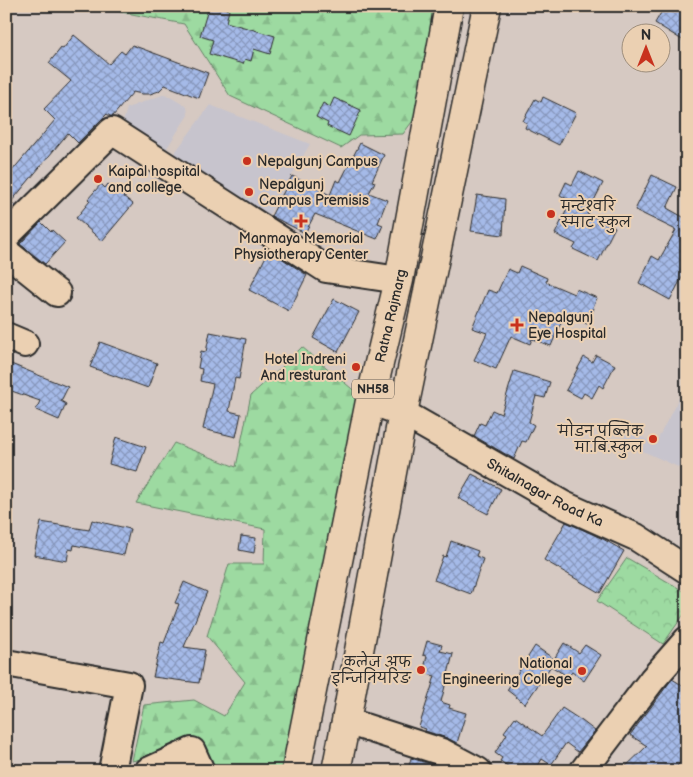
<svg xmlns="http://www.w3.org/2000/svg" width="693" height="777" font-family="'Balsamiq Sans','Playpen Sans Deva',sans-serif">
  <defs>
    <pattern id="forest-firs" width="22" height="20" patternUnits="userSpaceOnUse" patternTransform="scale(1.25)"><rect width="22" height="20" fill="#9ddaa1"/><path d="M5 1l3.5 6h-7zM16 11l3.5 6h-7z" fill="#87bb8b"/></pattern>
    <pattern id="park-crowns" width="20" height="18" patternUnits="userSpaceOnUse" patternTransform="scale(1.25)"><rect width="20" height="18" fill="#9ddaa1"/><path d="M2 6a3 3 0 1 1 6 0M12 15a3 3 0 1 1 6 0" fill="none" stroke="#87bb8b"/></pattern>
    <pattern id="building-cross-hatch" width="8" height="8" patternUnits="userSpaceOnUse" patternTransform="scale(1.25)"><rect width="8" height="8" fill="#a5bae8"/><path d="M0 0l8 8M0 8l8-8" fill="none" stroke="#8797bc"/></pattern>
  </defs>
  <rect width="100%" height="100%" fill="#d6c9c2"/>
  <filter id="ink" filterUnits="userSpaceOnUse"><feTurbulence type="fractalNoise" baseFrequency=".02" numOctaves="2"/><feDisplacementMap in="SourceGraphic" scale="10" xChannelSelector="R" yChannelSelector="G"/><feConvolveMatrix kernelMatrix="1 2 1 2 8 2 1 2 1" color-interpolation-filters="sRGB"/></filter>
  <g filter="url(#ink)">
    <path fill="#c7c4cd" d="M 165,94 L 187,107 L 188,115 L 165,151 L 123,122 L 127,108 Z
      M 210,105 L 310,144 L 264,223 L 168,162 Z
      M 679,398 L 687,402 L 687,471 L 625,443 L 624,428 L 655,444 Z"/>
    <path fill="url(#forest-firs)" stroke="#648266" d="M 90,6 L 433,6 L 420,111 L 403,134 L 359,135 L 341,148 L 230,96 L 184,24 Z
      M 302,347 L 364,399 L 282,771 L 217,771 L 203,744 L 132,761 L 144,705 L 194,700 L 224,716 L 245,682 L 207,636 L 229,564 L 264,564 L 265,529 L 136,503 L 174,443 L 236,467 L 251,395 L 280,369 Z"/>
    <path fill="url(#park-crowns)" stroke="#648266" d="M 627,558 L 687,593 L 687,610 L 663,644 L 597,601 Z"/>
    <path fill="url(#building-cross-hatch)" stroke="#2b2b2b" d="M 209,6 L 218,6 L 229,10 L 226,22 L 275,36 L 270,54 L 254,49 L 251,61 L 245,59 L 243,64 L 209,54 L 213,40 L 200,36 Z
      M 665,6 L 687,6 L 687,43 L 655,23 Z
      M 74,35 L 109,64 L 121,51 L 125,54 L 132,45 L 208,73 L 199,98 L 165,85 L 159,91 L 150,94 L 142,94 L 133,92 L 113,116 L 110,116 L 107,114 L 78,143 L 68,133 L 11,202 L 15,206 L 6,215 L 6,178 L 55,120 L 44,109 L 71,81 L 49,63 L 61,48 L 63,49 Z
      M 543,97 L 576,113 L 559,145 L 525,128 L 527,123 L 523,121 L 535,99 L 541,102 Z
      M 334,98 L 361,110 L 349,136 L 327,126 L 328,123 L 316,117 L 323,103 L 330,107 Z
      M 360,143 L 384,155 L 372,181 L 375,182 L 369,193 L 387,200 L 378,223 L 383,225 L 377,239 L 315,214 L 305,233 L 271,216 L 292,176 L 330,195 L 336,180 L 340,182 Z
      M 579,171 L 603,183 L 587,214 L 615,227 L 598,261 L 573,249 L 576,244 L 555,234 L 571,201 L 560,195 L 566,182 L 572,185 Z
      M 652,175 L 677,187 L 667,208 L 683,217 L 687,212 L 687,268 L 670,300 L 639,283 L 652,256 L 659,260 L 676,230 L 635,210 Z
      M 101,184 L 105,188 L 108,184 L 133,204 L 102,241 L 76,218 L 90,201 L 88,199 Z
      M 477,195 L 505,199 L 503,235 L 471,231 Z
      M 41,222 L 51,232 L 52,230 L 65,242 L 45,264 L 20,244 Z
      M 269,250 L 307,275 L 289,311 L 249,290 Z
      M 520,266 L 547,278 L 546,282 L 574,294 L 576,289 L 597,298 L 593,307 L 594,308 L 587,324 L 565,313 L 551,346 L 532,339 L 530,344 L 511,336 L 496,369 L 474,360 L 487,333 L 472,328 L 488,290 L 497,293 L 508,269 L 517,273 Z
      M 334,299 L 359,312 L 338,352 L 313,338 Z
      M 210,332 L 246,339 L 239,379 L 235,378 L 229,411 L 241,414 L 236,437 L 203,429 L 213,384 L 200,381 L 202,369 L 198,368 L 201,351 L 206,352 Z
      M 100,342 L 157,363 L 148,388 L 90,367 Z
      M 596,355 L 615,365 L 603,388 L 599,385 L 592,398 L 584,393 L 581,398 L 566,390 L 584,357 L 592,362 Z
      M 11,364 L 68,387 L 61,401 L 66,404 L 59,420 L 36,410 L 40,401 L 6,389 L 6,377 Z
      M 514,371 L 550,382 L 545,398 L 536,396 L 529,422 L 534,425 L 526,442 L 522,441 L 514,459 L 474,436 L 480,423 L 485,425 L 492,410 L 501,414 Z
      M 116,437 L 146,447 L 137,472 L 109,464 Z
      M 472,474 L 501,489 L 488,514 L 458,498 Z
      M 92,520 L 130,529 L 124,555 L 74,545 L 73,550 L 69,549 L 67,561 L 34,555 L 41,522 L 89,530 Z
      M 566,522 L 603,539 L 624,551 L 600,593 L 544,560 Z
      M 241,536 L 256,538 L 254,553 L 239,550 Z
      M 451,541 L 478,551 L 476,556 L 483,559 L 471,594 L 434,580 L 443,556 L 446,557 Z
      M 184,582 L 207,592 L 184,647 L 205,650 L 199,683 L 153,677 L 161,642 L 164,643 L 179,604 L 175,603 Z
      M 427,641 L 442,645 L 440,651 L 453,654 L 441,702 L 450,705 L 449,708 L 466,713 L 457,743 L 447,738 L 425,731 L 426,729 L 419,727 L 435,676 L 423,673 L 427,656 L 423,655 Z
      M 564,643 L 579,653 L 585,645 L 601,655 L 584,681 L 572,672 L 568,677 L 551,666 L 525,704 L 507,690 L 535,646 L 554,659 Z
      M 672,679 L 687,688 L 687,754 L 673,771 L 621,771 L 647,746 L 630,735 Z
      M 562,708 L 582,721 L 595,731 L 578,752 L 566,743 L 551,765 L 542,759 L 535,771 L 515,771 L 500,761 L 502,758 L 495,753 L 507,734 L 504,732 L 515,717 L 542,736 Z
      M 411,758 L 436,766 L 445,771 L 408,771 Z"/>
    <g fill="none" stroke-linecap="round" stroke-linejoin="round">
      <g stroke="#2b2b2b" stroke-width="30">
        <g id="minor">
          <path d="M 6,236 L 112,131 L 326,269 L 399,280"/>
          <path d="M 6,252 L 57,293"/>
          <path d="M 6,336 L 25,344"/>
          <path id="s1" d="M 370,401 L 403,413 L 564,505 L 636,537 L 687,570"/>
          <path d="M 6,663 L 129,685 L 112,771"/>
          <path d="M 346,721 L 442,752 L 478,771"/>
          <path d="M 148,771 L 192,751 L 201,771"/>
          <path d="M 583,771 L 652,680 L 687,640"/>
        </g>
      </g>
      <g stroke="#2b2b2b" stroke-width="31">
        <g id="highway">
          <path id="s2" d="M 296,771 L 370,401 L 399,280 L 449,6"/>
          <path d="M 336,771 L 346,721 L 403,413 L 487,6"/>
        </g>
      </g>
      <use href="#minor" stroke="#ebd0b2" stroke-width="26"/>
      <use href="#highway" stroke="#ebd0b2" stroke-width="28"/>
    </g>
  </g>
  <g fill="#c8321e" stroke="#ebd0b2" stroke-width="2">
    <circle cx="247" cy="161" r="5"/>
    <circle cx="98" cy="179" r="5"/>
    <circle cx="249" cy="192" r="5"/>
    <circle cx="551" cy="214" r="5"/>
    <path d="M298.5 213.5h5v5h5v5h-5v5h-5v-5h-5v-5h5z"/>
    <path d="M514.5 317.5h5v5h5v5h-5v5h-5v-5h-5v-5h5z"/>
    <circle cx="356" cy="367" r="5"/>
    <circle cx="653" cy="439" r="5"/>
    <circle cx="421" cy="670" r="5"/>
    <circle cx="582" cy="671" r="5"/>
  </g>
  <g text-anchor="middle" stroke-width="4" stroke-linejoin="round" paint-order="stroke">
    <rect fill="#ebd0b2" stroke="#655c54" stroke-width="1" x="352" y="379.5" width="42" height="19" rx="4"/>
    <g font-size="12" font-weight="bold" fill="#2b2b2b">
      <text x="373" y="393">NH58</text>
    </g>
    <g font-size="14" fill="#2b2b2b" stroke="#ebd0b2" text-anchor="start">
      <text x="257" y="166">Nepalgunj Campus</text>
      <text x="108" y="176">Kaipal hospital<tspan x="108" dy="16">and college</tspan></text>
      <text x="259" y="189">Nepalgunj<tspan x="259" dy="16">Campus Premisis</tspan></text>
      <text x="561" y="211">मन्टेश्वरि<tspan x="561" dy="16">स्माट स्कुल</tspan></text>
      <text x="301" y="243" text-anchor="middle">Manmaya Memorial<tspan x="301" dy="16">Physiotherapy Center</tspan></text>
      <text x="528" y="322">Nepalgunj<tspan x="528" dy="16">Eye Hospital</tspan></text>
      <text x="346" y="364" text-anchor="end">Hotel Indreni<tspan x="346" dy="16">And resturant</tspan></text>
      <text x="643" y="436" text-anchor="end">माेडन पब्लिक<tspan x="643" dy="16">मा.बि.स्कुल</tspan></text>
      <text x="411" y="667" text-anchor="end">कलेज अफ<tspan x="411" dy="16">इन्जिनियरिङ</tspan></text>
      <text x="572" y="668" text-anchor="end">National<tspan x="572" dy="16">Engineering College</tspan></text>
    </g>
    <g font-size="14" fill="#2b2b2b" stroke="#ebd0b2">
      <text dy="5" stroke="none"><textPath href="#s2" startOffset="465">Ratna Rajmarg</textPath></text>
      <text dy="5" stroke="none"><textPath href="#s1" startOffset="198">Shitalnagar Road Ka</textPath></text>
    </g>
  </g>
  <rect width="693" height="777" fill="none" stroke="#ebd0b2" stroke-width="25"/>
  <rect x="12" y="12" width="668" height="752" fill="none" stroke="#2b2b2b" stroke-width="2" filter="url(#ink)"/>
  <g transform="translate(646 48)"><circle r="24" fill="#ebd0b2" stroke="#9e8e7c"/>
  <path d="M0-4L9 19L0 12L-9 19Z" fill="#c8321e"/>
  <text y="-8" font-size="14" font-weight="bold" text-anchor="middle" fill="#2b2b2b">N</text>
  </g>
</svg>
